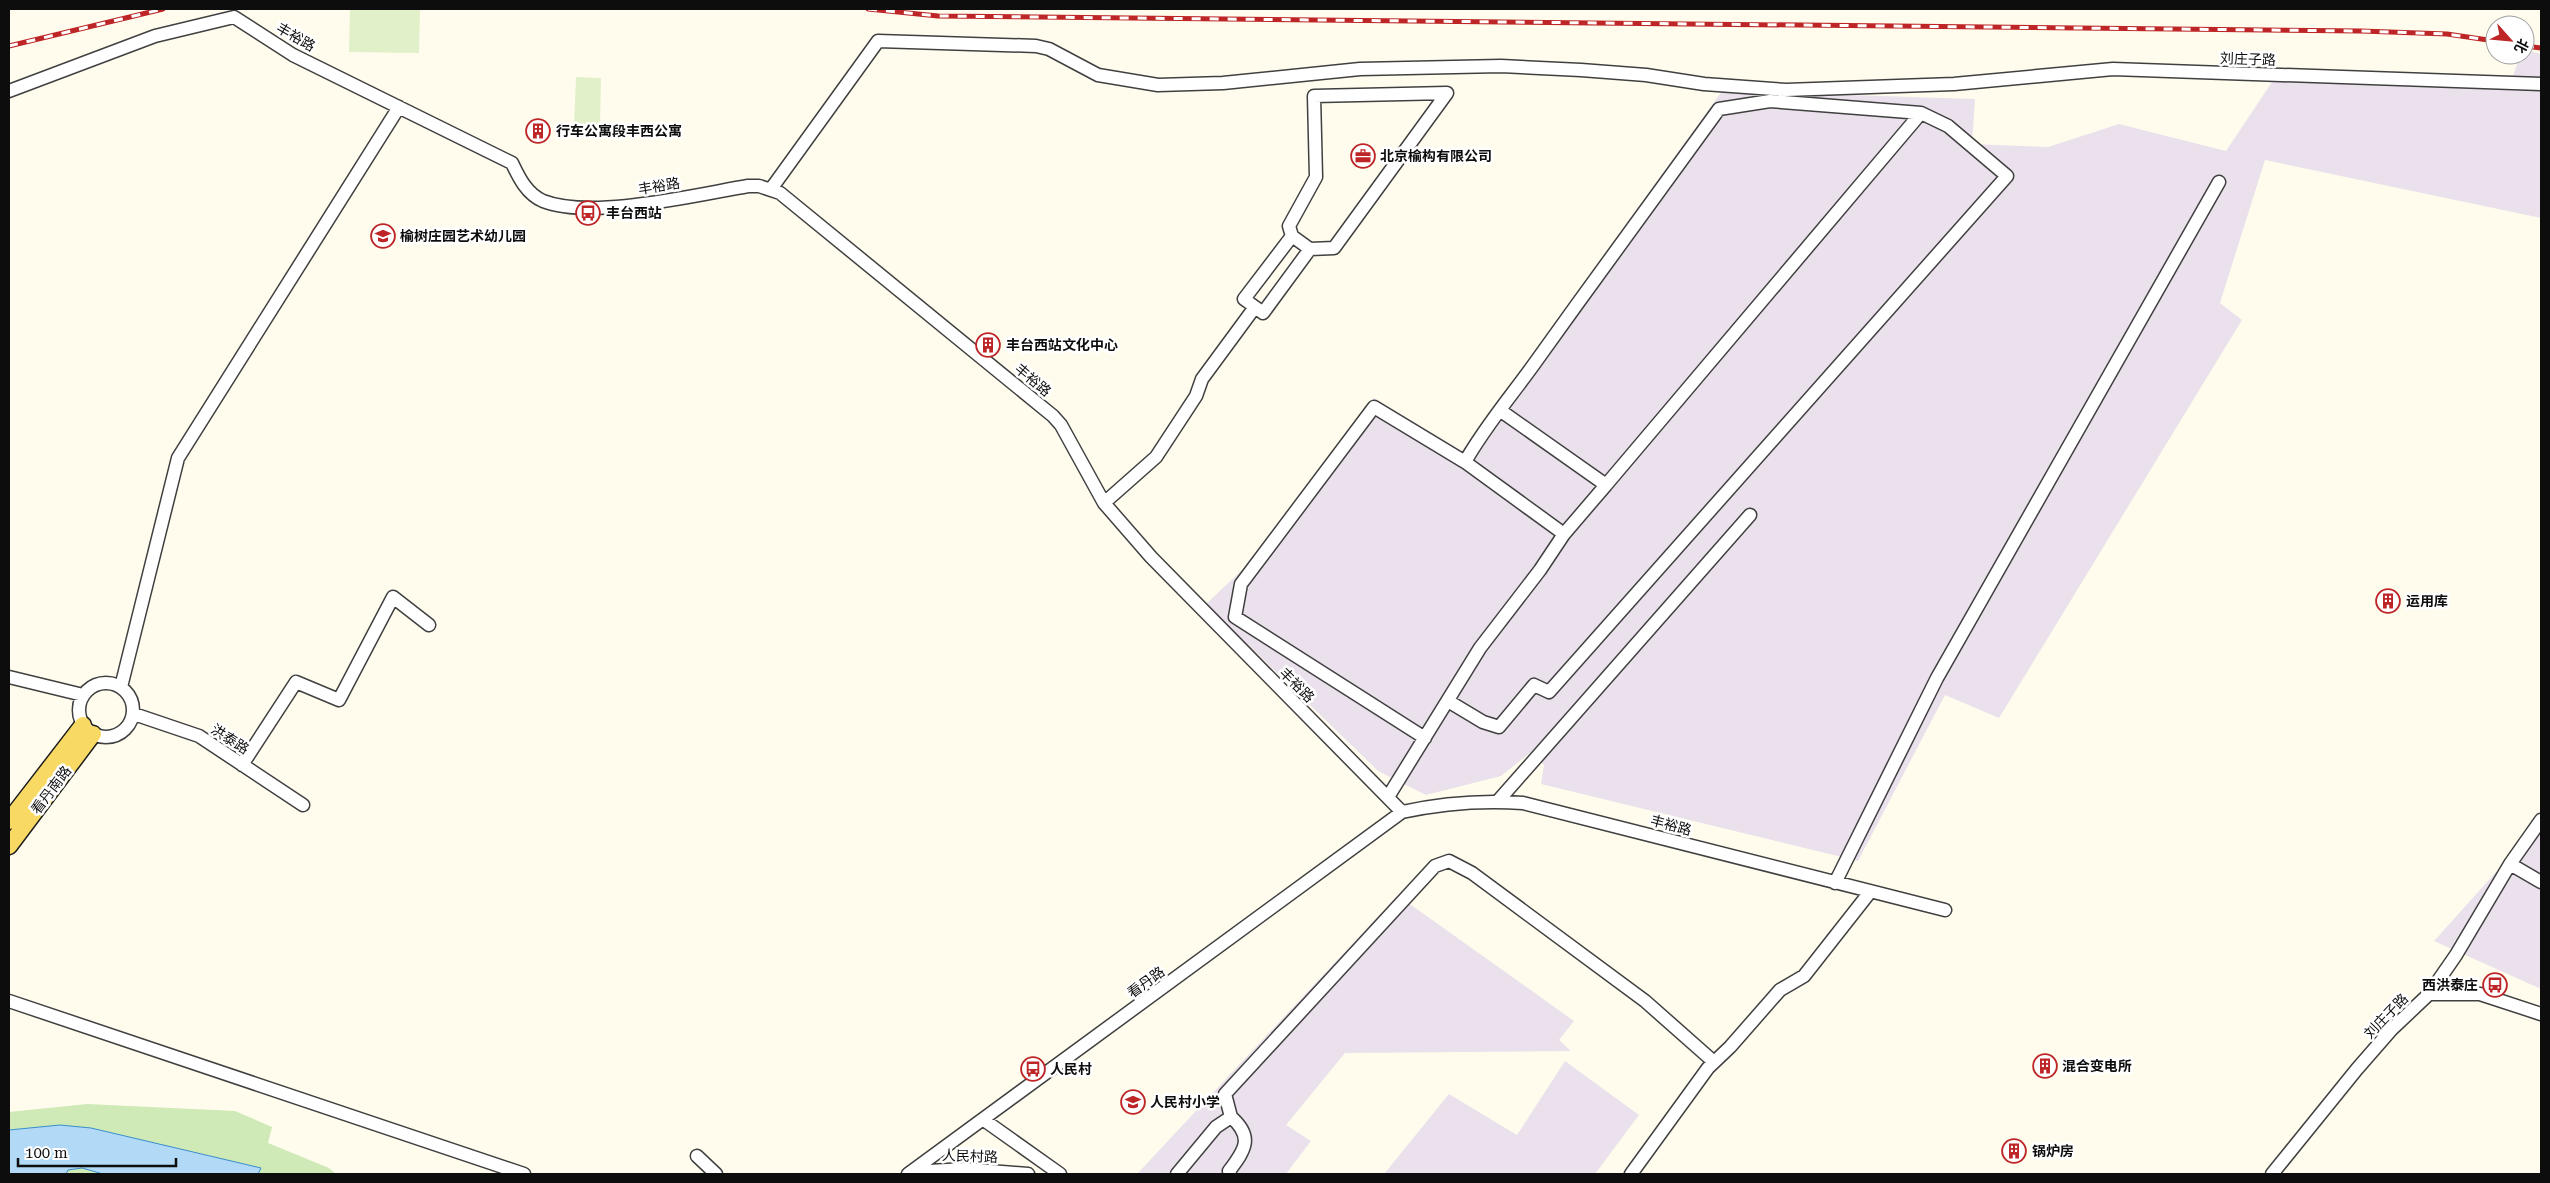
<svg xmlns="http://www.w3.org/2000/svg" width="2550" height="1183" font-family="'Roboto Serif','Noto Sans SC',serif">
  <rect width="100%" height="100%" fill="#fffced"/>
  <path fill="#ebe1ec" d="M 2525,50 L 2541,54 L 2541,218 L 2265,160 L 2220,303 L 2242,320 L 1999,718 L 1945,695 L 1858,861 L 1541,784 L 1544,765 L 1530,753 L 1501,776 L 1426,795 L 1378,771 L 1206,604 L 1243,569 L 1374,398 L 1462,451 L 1722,91 L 1975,99 L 1972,144 L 2048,147 L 2119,124 L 2226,151 L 2280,70 L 2513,76 L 2520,55 L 2525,55 Z
    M 2541,822 L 2541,989 L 2434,941 Z
    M 1396,897 L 1407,902 L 1574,1021 L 1559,1040 L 1571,1051 L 1345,1053 L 1286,1125 L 1311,1141 L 1286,1174 L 1137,1174 Z
    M 1565,1061 L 1639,1115 L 1595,1174 L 1384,1174 L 1449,1094 L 1517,1135 Z"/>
  <path fill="#cfe9b7" d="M 87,1104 L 235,1111 L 272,1127 L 268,1143 L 329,1168 L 336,1174 L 9,1174 L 9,1112 Z"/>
  <path fill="#e1f0c9" d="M 350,9 L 420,9 L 419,53 L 349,52 Z
    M 576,77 L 601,78 L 600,126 L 574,125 Z"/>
  <path fill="#b2daf6" stroke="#398dcd" d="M 60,1125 L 91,1128 L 261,1168 L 258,1174 L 103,1174 L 82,1168 L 68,1170 L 66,1174 L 9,1174 L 9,1130 Z"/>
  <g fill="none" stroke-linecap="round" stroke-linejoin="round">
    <g stroke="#404040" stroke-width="15">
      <path id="minor" d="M 9,91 L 155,36 L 234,17 L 293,55 L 512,163 C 519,178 527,194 543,201 C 592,220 695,195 748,186 L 759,186 L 780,193 L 1053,416 L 1061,425 L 1104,503 L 1151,557 L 1402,812
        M 771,189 L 878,41 L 1036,46 L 1049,49 L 1098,75 L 1158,85 L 1223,83 L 1360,69 L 1501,66 L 1581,70 L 1646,75 L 1704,84 L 1786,90 L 1954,84 L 2113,69 L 2541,84
        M 1292,236 L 1289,226 L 1316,177 L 1314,96 L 1447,93 L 1334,248 L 1310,249
        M 1501,411 L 1606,485 L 1564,534
        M 1465,462 C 1485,426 1513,394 1537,360 C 1597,276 1658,193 1719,109 L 1770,101 L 1921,113 L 1606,485
        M 1104,503 L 1156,457 L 1196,396 L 1202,379 L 1255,307 L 1263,313 L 1310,249 L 1292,236 L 1244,299 L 1255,307
        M 9,677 L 83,695
        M79 710a27 27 0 1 1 54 0a27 27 0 1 1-54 0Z
        M 121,687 L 178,458 L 399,107
        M 1448,701 L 1483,722 L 1499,727 L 1534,685 L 1549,692 L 2007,176 L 1948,126 L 1921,113
        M 134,714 L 199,736 L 303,805
        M 242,765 L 296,682 L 339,700 L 393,597 L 429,625
        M 1388,797 L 1480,648 L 1540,570 L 1564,534 L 1465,462 L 1374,407 L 1241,584 L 1235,617 L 1425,738
        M 1498,801 L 1750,515
        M 2510,864 L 2541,882
        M 1835,883 L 1937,678 L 2219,182
        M 2429,994 L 2480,994 L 2541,1014
        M 9,1001 L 524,1174
        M 984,1120 L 1060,1174
        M 697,1156 L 716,1174
        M 911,1172 L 965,1169 L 1028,1174
        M 908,1174 L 1402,812 C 1443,803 1481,800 1523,803 L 1945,910
        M 1177,1174 L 1216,1127 L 1231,1117 L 1225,1094 L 1435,866 L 1449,861 L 1472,873 L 1645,1001 L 1714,1062
        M 1230,1174 L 1229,1171 C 1245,1150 1254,1137 1231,1117
        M 1631,1174 L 1708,1068 L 1730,1047 L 1780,990 L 1804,976 L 1870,892
        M 2272,1174 L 2357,1069 L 2391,1030 L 2429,994 L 2456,955 L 2510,864 L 2541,820"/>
    </g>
    <g stroke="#1e1e1e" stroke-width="19">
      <path id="major" d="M 9,821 L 83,725
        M 9,846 L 93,734"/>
    </g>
    <use href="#minor" stroke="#fff" stroke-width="12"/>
    <use href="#major" stroke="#f8d963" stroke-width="16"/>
    <g stroke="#bd2527" stroke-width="5">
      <path id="rail" d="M 868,9 L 938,16 L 2361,31 L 2447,34 L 2495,41
        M 9,46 L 163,9
        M 2525,46 L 2541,48"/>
    </g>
    <use href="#rail" stroke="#fff" stroke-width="3" stroke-dasharray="9" stroke-linecap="butt"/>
  </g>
  <defs>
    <g id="building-ring" transform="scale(1.25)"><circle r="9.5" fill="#fff" stroke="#bd2527" stroke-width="1.5"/><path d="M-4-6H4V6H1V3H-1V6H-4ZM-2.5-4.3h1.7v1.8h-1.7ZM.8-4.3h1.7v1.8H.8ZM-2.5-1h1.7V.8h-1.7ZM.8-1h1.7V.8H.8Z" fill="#bd2527"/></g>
    <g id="office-ring" transform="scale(1.25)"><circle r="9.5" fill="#fff" stroke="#bd2527" stroke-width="1.5"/><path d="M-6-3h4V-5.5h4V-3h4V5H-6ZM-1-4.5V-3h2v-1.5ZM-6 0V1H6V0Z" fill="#bd2527"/></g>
    <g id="bus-ring" transform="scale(1.25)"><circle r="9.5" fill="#fff" stroke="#bd2527" stroke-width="1.5"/><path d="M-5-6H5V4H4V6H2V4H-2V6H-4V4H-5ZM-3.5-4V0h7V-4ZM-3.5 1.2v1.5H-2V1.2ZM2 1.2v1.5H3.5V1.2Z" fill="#bd2527"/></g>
    <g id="school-ring" transform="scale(1.25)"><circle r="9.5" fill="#fff" stroke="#bd2527" stroke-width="1.5"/><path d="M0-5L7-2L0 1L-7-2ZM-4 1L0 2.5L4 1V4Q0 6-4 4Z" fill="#bd2527"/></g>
  </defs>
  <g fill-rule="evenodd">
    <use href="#building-ring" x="538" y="131"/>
    <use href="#office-ring" x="1363" y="156"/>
    <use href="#bus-ring" x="588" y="213"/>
    <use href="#school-ring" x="383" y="236"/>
    <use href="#building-ring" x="988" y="345"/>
    <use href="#building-ring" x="2388" y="601"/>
    <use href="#bus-ring" x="2495" y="985"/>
    <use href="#building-ring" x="2045" y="1066"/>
    <use href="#bus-ring" x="1033" y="1069"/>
    <use href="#school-ring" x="1133" y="1102"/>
    <use href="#building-ring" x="2014" y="1151"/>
  </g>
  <g text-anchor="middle" stroke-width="5" stroke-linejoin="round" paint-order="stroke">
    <g font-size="14" fill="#0d0d0d" stroke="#fff">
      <text transform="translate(296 37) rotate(30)" y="5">丰裕路</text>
      <text transform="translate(2248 59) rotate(2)" y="5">刘庄子路</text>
      <text transform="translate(659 186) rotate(-9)" y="5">丰裕路</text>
      <text transform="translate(1033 380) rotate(40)" y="5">丰裕路</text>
      <text transform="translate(1297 685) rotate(45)" y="5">丰裕路</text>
      <text transform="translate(230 739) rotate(33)" y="5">洪泰路</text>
      <text transform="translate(51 790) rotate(-53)" y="5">看丹南路</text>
      <text transform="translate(1671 825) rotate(15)" y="5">丰裕路</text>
      <text transform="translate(1146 982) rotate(-36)" y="5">看丹路</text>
      <text transform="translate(2386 1016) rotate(-46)" y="5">刘庄子路</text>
      <text transform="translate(970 1156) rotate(2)" y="5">人民村路</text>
    </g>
    <g font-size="14" font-weight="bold" fill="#0d0d0d" stroke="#fff" text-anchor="start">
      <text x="556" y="136">行车公寓段丰西公寓</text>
      <text x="1380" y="161">北京榆构有限公司</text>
      <text x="606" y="218">丰台西站</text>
      <text x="400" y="241">榆树庄园艺术幼儿园</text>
      <text x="1006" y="350">丰台西站文化中心</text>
      <text x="2406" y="606">运用库</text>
      <text x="2478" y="990" text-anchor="end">西洪泰庄</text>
      <text x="2062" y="1071">混合变电所</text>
      <text x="1050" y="1074">人民村</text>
      <text x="1150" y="1107">人民村小学</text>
      <text x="2032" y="1156">锅炉房</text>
    </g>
  </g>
  <rect width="2550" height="1183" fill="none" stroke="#0d0d0d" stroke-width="20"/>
  <g transform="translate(2510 40) rotate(117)"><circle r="24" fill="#ffffff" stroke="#9e9e9e"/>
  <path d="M0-4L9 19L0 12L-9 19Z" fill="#bd2527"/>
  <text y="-8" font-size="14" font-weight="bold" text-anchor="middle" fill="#0d0d0d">北</text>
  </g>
  <path d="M18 1158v8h158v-8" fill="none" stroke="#0d0d0d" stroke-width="2.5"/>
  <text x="25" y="1158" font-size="15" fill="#0d0d0d" stroke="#ffffff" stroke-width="4" paint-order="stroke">100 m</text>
</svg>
